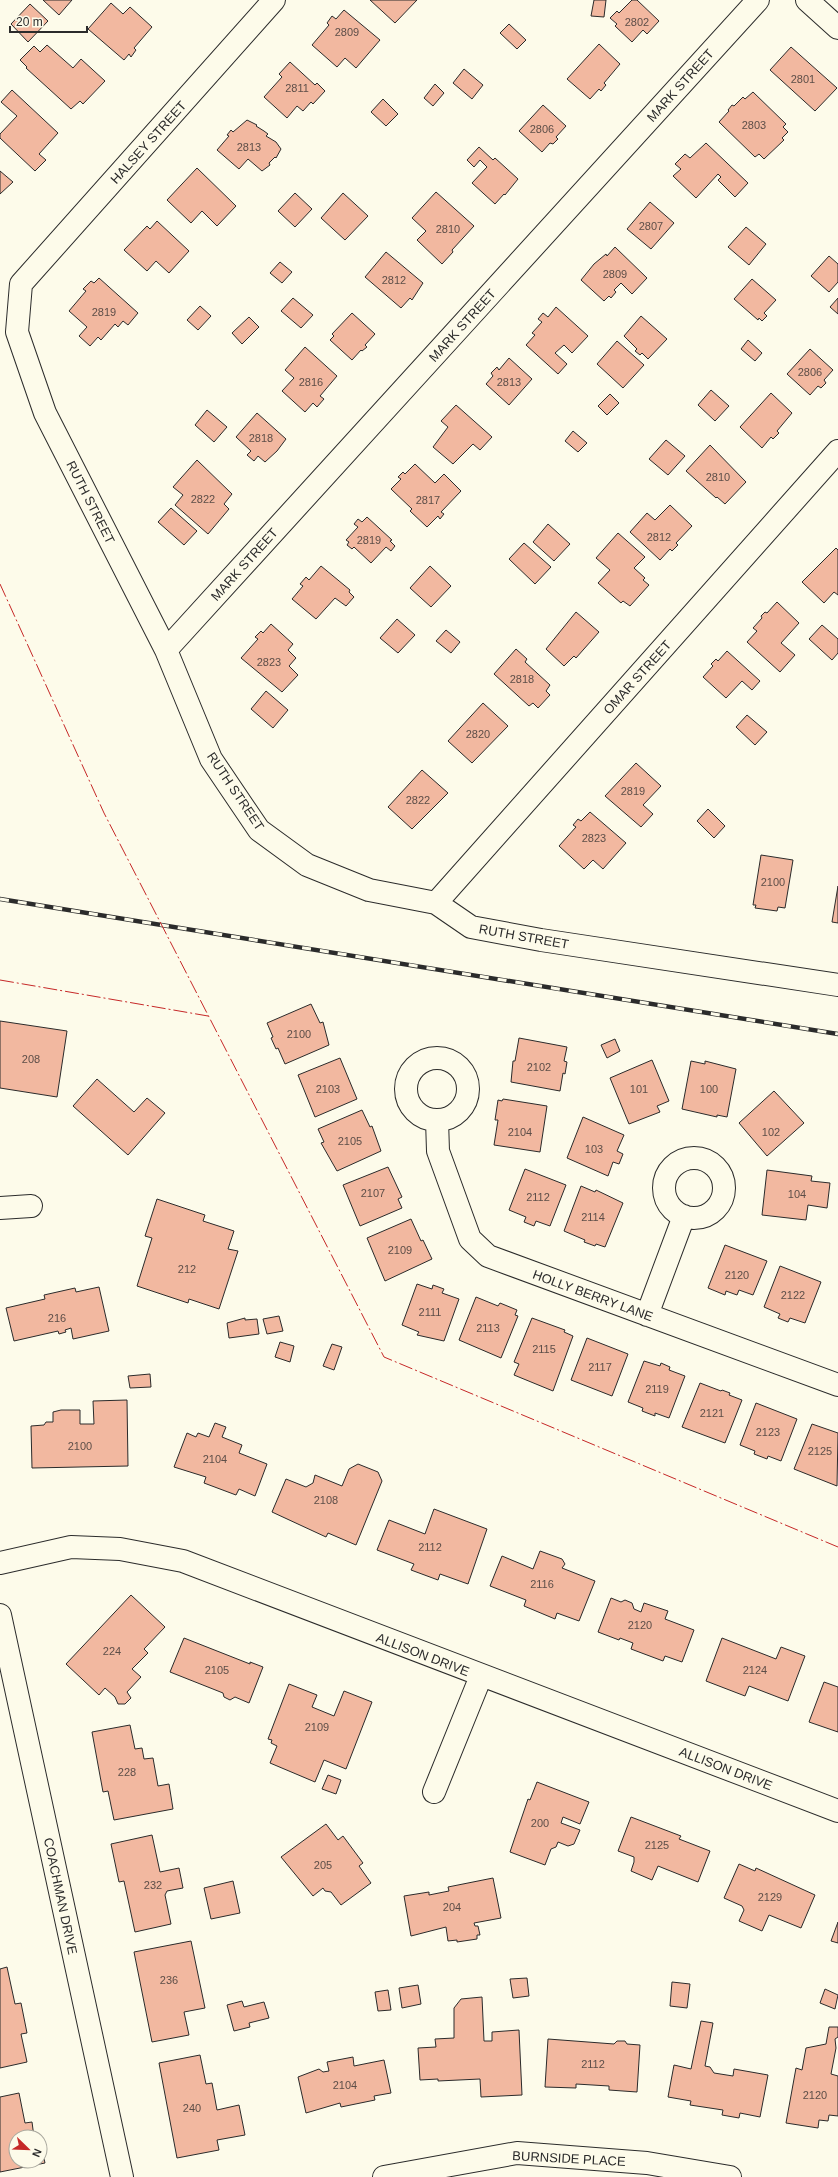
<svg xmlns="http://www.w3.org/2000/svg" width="838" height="2177" font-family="Helvetica,sans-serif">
  <rect width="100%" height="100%" fill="#fdfbea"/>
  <path fill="#f2b8a0" stroke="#2b2b2b" d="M 43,0 L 72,0 L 59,15 Z
    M 370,0 L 417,0 L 395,23 Z
    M 594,0 L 606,0 L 604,17 L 591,16 Z
    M 632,0 L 637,0 L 659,21 L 647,34 L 643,30 L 632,42 L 615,26 L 617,24 L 610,18 L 617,11 L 619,13 Z
    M 111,3 L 123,14 L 130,7 L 152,27 L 134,48 L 136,50 L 131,57 L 129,54 L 124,60 L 88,29 Z
    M 30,4 L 48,21 L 28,42 L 11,24 Z
    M 344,10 L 380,40 L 356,68 L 345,58 L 337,67 L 312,45 L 329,25 L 327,23 L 332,16 L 336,19 Z
    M 509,24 L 526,40 L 517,49 L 500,33 Z
    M 599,44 L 620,64 L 604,83 L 606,85 L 601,91 L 599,89 L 590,99 L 567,79 Z
    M 47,45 L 73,68 L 81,59 L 105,81 L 83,104 L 80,101 L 71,109 L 26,68 L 27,67 L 20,60 L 34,46 L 40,52 Z
    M 791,47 L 837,88 L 815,111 L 770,70 Z
    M 290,62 L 315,85 L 317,83 L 325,91 L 313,104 L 311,102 L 303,111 L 297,106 L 287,118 L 264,97 L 282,77 L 279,74 Z
    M 464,69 L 483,85 L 472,99 L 453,83 Z
    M 435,84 L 444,93 L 433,106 L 424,98 Z
    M 12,90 L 58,133 L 39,154 L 46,160 L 35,171 L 0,138 L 0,134 L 17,116 L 1,102 Z
    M 753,92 L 786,124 L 783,127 L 788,132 L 782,138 L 784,140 L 764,159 L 759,154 L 755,157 L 719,122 L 729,111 L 728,110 L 732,105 L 734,106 L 743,97 L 745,99 Z
    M 383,99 L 398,114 L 386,126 L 371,112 Z
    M 543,105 L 566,126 L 556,137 L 558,139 L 553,144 L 550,143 L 542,152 L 519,131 Z
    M 247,120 L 257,125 L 256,126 L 264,131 L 268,134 L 266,136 L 276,142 L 281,149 L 276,158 L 275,157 L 269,163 L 270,165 L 262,171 L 248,159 L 239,169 L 217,150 L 229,136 L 227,135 L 231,130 L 233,132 Z
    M 706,143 L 748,183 L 735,197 L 718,180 L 721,177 L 718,174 L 696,198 L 673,176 L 681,169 L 675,164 L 685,154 L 690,158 Z
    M 479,147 L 493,160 L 495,158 L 518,179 L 505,195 L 504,194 L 495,204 L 472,183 L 487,167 L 480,160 L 474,167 L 467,160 Z
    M 197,168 L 236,206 L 217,226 L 202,211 L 191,223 L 167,200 Z
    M 0,171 L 13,182 L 0,194 Z
    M 436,192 L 474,226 L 452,250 L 453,252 L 442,264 L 417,240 L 426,231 L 412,218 Z
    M 295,193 L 312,209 L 295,227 L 278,211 Z
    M 343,193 L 368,216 L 345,240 L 321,218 Z
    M 650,202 L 674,223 L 651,249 L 627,229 Z
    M 157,221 L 189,251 L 169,273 L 156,261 L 147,271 L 124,250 L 147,226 L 150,229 Z
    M 746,227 L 766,244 L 749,265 L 728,247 Z
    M 615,247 L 647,278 L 632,294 L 621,283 L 614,290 L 616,292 L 611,298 L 609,296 L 604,301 L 581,280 L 594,264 L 606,254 L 607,256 Z
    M 386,252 L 423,283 L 412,300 L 410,298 L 401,308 L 365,277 Z
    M 829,256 L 838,264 L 838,282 L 829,292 L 811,276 Z
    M 280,262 L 292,272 L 282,283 L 270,273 Z
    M 99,278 L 138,313 L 128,325 L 123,321 L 118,327 L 115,324 L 101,340 L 98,337 L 90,346 L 79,336 L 87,327 L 69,311 L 86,291 L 83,289 L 91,281 L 94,283 Z
    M 752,279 L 776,300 L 764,313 L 767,316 L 762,321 L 759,318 L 758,320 L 734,299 Z
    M 293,298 L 313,315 L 301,328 L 281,311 Z
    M 838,298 L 838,314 L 830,307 Z
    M 200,306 L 211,316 L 198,330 L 187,320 Z
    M 556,307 L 588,336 L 572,353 L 564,345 L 555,353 L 567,364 L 558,374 L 526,345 L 535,335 L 532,333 L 542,322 L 538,319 L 543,313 L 548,317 Z
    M 352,313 L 375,334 L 365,345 L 367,347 L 362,351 L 361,350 L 352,360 L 330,340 L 334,336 L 332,334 Z
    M 641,316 L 667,339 L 648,359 L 642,353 L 640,355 L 635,351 L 637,349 L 624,336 Z
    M 249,317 L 259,327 L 242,344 L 232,333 Z
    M 748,340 L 762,353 L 755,361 L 741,349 Z
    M 617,341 L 644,365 L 623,388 L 597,364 Z
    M 305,347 L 337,376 L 320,396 L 324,399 L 317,407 L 313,403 L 305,412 L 282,391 L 294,378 L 285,370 Z
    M 810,349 L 833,370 L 824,380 L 826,383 L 821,388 L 818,386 L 810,395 L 787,374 Z
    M 509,358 L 532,379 L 509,405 L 486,384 L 493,376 L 491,373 L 497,367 L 499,370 Z
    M 711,390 L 729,406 L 715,421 L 698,405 Z
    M 771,393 L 792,413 L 777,431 L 779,433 L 773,439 L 771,437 L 762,448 L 740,427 Z
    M 610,394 L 619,403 L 607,415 L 598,406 Z
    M 456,405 L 492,437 L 480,450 L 473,444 L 453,464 L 433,447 L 448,427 L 441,421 Z
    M 207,410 L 227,427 L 214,442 L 195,425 Z
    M 257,413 L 286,439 L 277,451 L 265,462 L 258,456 L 254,461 L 247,455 L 251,451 L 236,437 Z
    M 573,431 L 587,443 L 578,452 L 565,441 Z
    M 666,440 L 685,456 L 668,475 L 649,459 Z
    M 710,445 L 746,482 L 725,504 L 717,497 L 716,498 L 686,471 Z
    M 197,460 L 232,494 L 224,504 L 229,509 L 208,534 L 175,505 L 183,495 L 173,487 Z
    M 415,464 L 435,483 L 444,474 L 461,491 L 441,512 L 444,514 L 440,519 L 438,516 L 427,527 L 410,511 L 412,509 L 391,489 L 401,479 L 398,477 L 403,472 L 405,474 Z
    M 670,505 L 692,526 L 676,543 L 678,545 L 672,551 L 670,549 L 660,560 L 630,532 L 647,513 L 655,520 Z
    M 171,508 L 197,531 L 184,545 L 158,522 Z
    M 367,517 L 392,540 L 390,541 L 395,546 L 391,551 L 386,547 L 371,563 L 354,547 L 352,549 L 347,545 L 349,542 L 346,540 L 358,527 L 354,524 L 358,519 L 362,522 Z
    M 548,524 L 570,544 L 554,561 L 533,542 Z
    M 618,533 L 645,557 L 634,568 L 645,578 L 643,580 L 649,585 L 630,606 L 623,601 L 621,603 L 598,583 L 610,570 L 596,558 Z
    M 524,543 L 551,567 L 535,584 L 509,559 Z
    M 836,548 L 838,550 L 838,595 L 834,592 L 824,603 L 802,582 Z
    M 321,566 L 350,590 L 349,592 L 354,597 L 346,606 L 335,598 L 316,619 L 292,599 L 303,586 L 300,584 L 306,577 L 309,580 Z
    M 430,566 L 451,586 L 431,607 L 410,588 Z
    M 777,602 L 799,623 L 781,643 L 795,655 L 780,672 L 747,642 L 757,631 L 753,628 L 762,618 L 761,616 L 765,612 L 767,613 Z
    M 576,612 L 599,632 L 576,658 L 574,656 L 564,666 L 546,649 Z
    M 397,619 L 415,635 L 398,653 L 380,638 Z
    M 271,624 L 293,644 L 288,650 L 296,658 L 289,666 L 298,675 L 282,692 L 241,658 L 258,639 L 255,637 L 261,631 L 263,633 Z
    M 822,625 L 838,639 L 838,653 L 832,660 L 809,639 Z
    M 446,630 L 460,642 L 451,653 L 436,641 Z
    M 516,649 L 527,659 L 525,662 L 550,685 L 546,691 L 550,695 L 538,708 L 533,703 L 529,706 L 494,674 Z
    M 727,651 L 760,681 L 752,690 L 742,681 L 726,698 L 703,677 L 713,666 L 711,664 L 716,659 L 718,661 Z
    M 266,691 L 288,710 L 273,728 L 251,709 Z
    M 483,703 L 508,726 L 472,763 L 448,741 Z
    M 747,715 L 767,732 L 755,745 L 736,727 Z
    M 636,763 L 661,786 L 643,805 L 653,814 L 641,827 L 605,796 Z
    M 422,770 L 448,793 L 412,829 L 388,807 Z
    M 708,809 L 725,826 L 714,838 L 697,821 Z
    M 590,812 L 626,843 L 603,869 L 593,860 L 584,869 L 559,846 L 576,827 L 573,825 L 578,819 L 581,821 Z
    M 761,855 L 793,860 L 785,908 L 778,907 L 777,911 L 755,908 L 756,905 L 753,905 Z
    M 838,886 L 838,923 L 832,922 Z
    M 311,1004 L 320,1023 L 323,1022 L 329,1045 L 285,1064 L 278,1048 L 276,1049 L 271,1038 L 273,1037 L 267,1023 Z
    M 0,1021 L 67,1031 L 57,1097 L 0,1088 Z
    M 519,1038 L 567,1047 L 564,1061 L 567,1062 L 565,1074 L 563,1073 L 560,1091 L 511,1082 L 513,1061 L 515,1061 Z
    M 615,1039 L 620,1051 L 607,1058 L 601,1045 Z
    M 340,1058 L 357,1099 L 315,1117 L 298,1075 Z
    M 652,1060 L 669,1101 L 657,1106 L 660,1112 L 629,1124 L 610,1078 Z
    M 691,1061 L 705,1064 L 705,1061 L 736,1069 L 727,1117 L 717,1115 L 717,1117 L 682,1109 Z
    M 97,1079 L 134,1112 L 147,1098 L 165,1113 L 128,1155 L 73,1106 Z
    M 774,1091 L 804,1123 L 767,1156 L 739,1123 Z
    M 503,1099 L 547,1106 L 540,1152 L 494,1145 L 498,1120 L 495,1120 L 498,1100 L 502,1101 Z
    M 362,1110 L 370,1127 L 372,1126 L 381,1151 L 337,1171 L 321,1143 L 324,1142 L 318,1129 Z
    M 583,1117 L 624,1135 L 617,1151 L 623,1154 L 619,1164 L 613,1162 L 608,1176 L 567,1158 Z
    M 388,1167 L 402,1197 L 398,1199 L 402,1208 L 360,1226 L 343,1185 Z
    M 525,1169 L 566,1185 L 550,1226 L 536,1221 L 534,1226 L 524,1222 L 526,1217 L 509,1210 Z
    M 767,1170 L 812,1176 L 811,1181 L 830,1183 L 827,1208 L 808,1205 L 806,1220 L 762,1215 Z
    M 581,1186 L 595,1192 L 596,1190 L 623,1203 L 605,1247 L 596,1244 L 595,1246 L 584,1242 L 585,1240 L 564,1231 Z
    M 157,1199 L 205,1215 L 203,1221 L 234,1231 L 228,1249 L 238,1251 L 219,1309 L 189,1299 L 188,1303 L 137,1286 L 152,1238 L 145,1236 Z
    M 411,1219 L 421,1241 L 423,1240 L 432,1259 L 385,1281 L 367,1238 Z
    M 725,1245 L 767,1261 L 753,1295 L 739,1290 L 737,1295 L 726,1291 L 725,1295 L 708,1288 Z
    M 780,1266 L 821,1282 L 805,1323 L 790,1318 L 788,1322 L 778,1318 L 780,1314 L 764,1307 Z
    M 417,1284 L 432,1289 L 433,1285 L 444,1289 L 442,1293 L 459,1299 L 444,1341 L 417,1335 L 419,1332 L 402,1325 Z
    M 99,1287 L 109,1331 L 73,1339 L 71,1328 L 65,1330 L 66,1332 L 59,1334 L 58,1331 L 14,1341 L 6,1308 L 45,1299 L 44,1295 L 75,1288 L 76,1292 Z
    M 476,1297 L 498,1306 L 500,1303 L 517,1310 L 515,1315 L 518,1316 L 501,1358 L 459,1340 Z
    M 279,1316 L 283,1331 L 267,1334 L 263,1319 Z
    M 245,1318 L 245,1320 L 257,1319 L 259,1334 L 229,1338 L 227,1323 Z
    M 532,1318 L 565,1330 L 564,1332 L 573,1336 L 553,1391 L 514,1375 L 519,1364 L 514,1362 Z
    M 587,1338 L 628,1354 L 612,1396 L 571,1380 Z
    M 280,1342 L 294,1346 L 290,1362 L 275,1357 Z
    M 332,1344 L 342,1347 L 334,1370 L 323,1366 Z
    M 644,1361 L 660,1366 L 661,1363 L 670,1367 L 669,1370 L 685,1376 L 669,1418 L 655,1413 L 655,1416 L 642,1411 L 643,1408 L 628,1402 Z
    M 150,1374 L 151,1387 L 130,1388 L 128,1376 Z
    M 700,1383 L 721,1391 L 722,1390 L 730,1393 L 729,1395 L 742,1400 L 725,1443 L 682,1427 Z
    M 127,1400 L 128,1466 L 32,1468 L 31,1426 L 44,1425 L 46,1422 L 53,1422 L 53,1412 L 61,1410 L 80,1410 L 80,1424 L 94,1424 L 93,1401 Z
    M 756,1403 L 797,1419 L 781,1461 L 768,1456 L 767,1459 L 754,1454 L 755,1451 L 740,1445 Z
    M 215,1423 L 226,1427 L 222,1437 L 242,1445 L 239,1453 L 267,1464 L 255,1496 L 239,1489 L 236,1495 L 204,1483 L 206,1477 L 174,1467 L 187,1433 L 196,1437 L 198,1433 L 209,1437 Z
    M 812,1424 L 838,1433 L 837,1486 L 794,1469 Z
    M 358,1464 L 378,1472 L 382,1481 L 356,1545 L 328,1533 L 326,1537 L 272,1512 L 286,1479 L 306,1487 L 313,1483 L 315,1475 L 342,1486 L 349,1469 Z
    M 434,1509 L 487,1529 L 468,1584 L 440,1574 L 438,1580 L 411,1570 L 414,1564 L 377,1550 L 389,1520 L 425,1534 Z
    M 540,1551 L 562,1559 L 565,1564 L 562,1568 L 595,1581 L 579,1621 L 557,1613 L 555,1619 L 524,1606 L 526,1600 L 490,1586 L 502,1556 L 533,1569 Z
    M 131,1595 L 165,1627 L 144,1649 L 148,1653 L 132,1669 L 141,1677 L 127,1692 L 131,1698 L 125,1704 L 118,1704 L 115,1697 L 105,1688 L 99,1695 L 66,1664 Z
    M 611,1598 L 621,1602 L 625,1600 L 632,1603 L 634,1609 L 641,1612 L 644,1603 L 668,1611 L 665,1619 L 694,1630 L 682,1662 L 665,1656 L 663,1661 L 631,1649 L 633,1643 L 620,1638 L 619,1640 L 598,1632 Z
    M 184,1638 L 250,1664 L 250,1662 L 263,1667 L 249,1703 L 235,1697 L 230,1700 L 224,1697 L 223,1693 L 170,1672 Z
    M 722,1638 L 776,1659 L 781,1647 L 805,1656 L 788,1701 L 749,1686 L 745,1696 L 706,1681 Z
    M 824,1682 L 838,1687 L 838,1732 L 809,1722 Z
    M 289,1684 L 317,1695 L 312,1707 L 334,1716 L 344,1691 L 372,1702 L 346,1769 L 324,1760 L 315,1782 L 270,1763 L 277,1746 L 271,1743 L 272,1740 L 268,1739 Z
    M 130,1725 L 135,1749 L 142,1748 L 144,1759 L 153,1758 L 158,1786 L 169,1784 L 173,1809 L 114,1820 L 108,1791 L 103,1792 L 92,1732 Z
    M 328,1775 L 341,1780 L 336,1794 L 322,1789 Z
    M 537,1782 L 589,1802 L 580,1824 L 563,1817 L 561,1823 L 580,1830 L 574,1844 L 568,1846 L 558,1842 L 556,1847 L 551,1849 L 545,1865 L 510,1852 L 528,1799 L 530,1800 Z
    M 631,1817 L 681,1836 L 679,1839 L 710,1851 L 698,1882 L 658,1866 L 652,1880 L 631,1871 L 634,1862 L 634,1857 L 618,1851 Z
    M 326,1824 L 338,1840 L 343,1836 L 363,1863 L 359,1866 L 371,1883 L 341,1905 L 331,1892 L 325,1891 L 323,1888 L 313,1896 L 281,1857 Z
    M 152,1835 L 160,1872 L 179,1868 L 183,1888 L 167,1891 L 165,1895 L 171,1924 L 135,1932 L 124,1881 L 119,1882 L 111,1844 Z
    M 739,1864 L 755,1871 L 756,1868 L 815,1895 L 801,1928 L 769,1915 L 762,1931 L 739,1921 L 744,1910 L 742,1906 L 724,1898 Z
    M 493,1878 L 501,1918 L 474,1923 L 475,1926 L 478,1926 L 480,1935 L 477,1935 L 477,1939 L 457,1942 L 457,1940 L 448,1941 L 446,1927 L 411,1936 L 404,1896 L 429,1892 L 429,1895 L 449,1891 L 448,1887 Z
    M 233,1881 L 240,1913 L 211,1919 L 204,1888 Z
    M 838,1922 L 838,1943 L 831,1941 Z
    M 191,1941 L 205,2008 L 184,2012 L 189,2035 L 152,2042 L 134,1952 Z
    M 7,1967 L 15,2004 L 21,2003 L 27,2033 L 21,2034 L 27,2062 L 0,2068 L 0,1969 Z
    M 527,1978 L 529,1996 L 513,1998 L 510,1979 Z
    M 672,1982 L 690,1984 L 687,2008 L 670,2006 Z
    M 418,1985 L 421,2004 L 402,2008 L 399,1988 Z
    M 825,1989 L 838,1995 L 835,2009 L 820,2003 Z
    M 388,1990 L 391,2010 L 378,2011 L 375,1992 Z
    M 482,1997 L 484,2041 L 492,2041 L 492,2032 L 519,2030 L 522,2095 L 481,2097 L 480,2079 L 438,2081 L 438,2079 L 420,2080 L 418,2048 L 436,2047 L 435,2039 L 454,2038 L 454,2008 L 461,1999 Z
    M 242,2001 L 244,2007 L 264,2002 L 269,2018 L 249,2023 L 250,2027 L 234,2031 L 227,2005 Z
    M 701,2021 L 713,2023 L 705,2066 L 710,2067 L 714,2073 L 733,2076 L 734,2069 L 768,2075 L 760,2117 L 740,2113 L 739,2118 L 722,2115 L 723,2110 L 690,2105 L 691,2101 L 668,2097 L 674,2065 L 691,2069 Z
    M 829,2027 L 838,2027 L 838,2037 L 835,2039 L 836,2048 L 831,2074 L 838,2076 L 838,2116 L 829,2115 L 828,2121 L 819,2120 L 818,2128 L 786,2123 L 796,2068 L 802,2070 L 806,2048 L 826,2044 Z
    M 548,2039 L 614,2044 L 617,2041 L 625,2041 L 627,2044 L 640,2045 L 637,2092 L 609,2090 L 609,2086 L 576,2084 L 576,2088 L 545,2087 Z
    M 200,2055 L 206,2084 L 212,2083 L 217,2110 L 239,2105 L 245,2135 L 217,2140 L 219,2150 L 177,2158 L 159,2063 Z
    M 353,2057 L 354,2066 L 384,2060 L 391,2093 L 374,2096 L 375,2100 L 341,2107 L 340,2103 L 306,2113 L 298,2077 L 319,2069 L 323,2072 L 329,2071 L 327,2062 Z
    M 19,2093 L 25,2123 L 32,2122 L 34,2137 L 16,2137 L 16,2161 L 40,2161 L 40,2141 L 45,2163 L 0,2172 L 0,2097 Z"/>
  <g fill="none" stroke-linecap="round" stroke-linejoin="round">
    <g stroke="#2b2b2b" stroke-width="24">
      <path id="minor" d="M 274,0 L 21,284 L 17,332 L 45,413 L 166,650 L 211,759 L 259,830 L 307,865 L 369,890 L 436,903 L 471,927 L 541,940 L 838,985
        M 807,0 L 838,28
        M 166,650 L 758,0
        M 436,903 L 838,451
        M406 1089a31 31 0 1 1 62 0a31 31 0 1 1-62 0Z
        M 437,1120 L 438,1151 L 470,1239 L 488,1256 L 838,1385
        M664 1188a30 30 0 1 1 60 0a30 30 0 1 1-60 0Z
        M 0,1208 L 31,1206
        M 647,1315 L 684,1216
        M 0,1563 L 71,1547 L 120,1549 L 183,1561 L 838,1811
        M 0,1615 L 122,2177
        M 434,1792 L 481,1676
        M 384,2177 L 517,2153 L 647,2163 L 730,2177"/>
    </g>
    <use href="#minor" stroke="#fdfbea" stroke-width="22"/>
    <g stroke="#2b2b2b" stroke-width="4.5">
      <path id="rail" d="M 0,899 L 838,1034"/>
    </g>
    <use href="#rail" stroke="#fdfbea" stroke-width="3" stroke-dasharray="9" stroke-linecap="butt"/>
    <path stroke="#c62828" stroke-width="1" stroke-dasharray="14 3 2 3" stroke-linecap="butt" d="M 0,584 L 104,813 L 384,1357 L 838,1547
      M 0,980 L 208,1016"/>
  </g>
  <g text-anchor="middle" stroke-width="3" stroke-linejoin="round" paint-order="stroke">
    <g font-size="11" fill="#5d4e48">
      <text x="637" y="26">2802</text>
      <text x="347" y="36">2809</text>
      <text x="803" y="83">2801</text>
      <text x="297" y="92">2811</text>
      <text x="754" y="129">2803</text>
      <text x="542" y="133">2806</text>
      <text x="249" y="151">2813</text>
      <text x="651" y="230">2807</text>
      <text x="448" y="233">2810</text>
      <text x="615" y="278">2809</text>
      <text x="394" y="284">2812</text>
      <text x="104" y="316">2819</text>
      <text x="810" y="376">2806</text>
      <text x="311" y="386">2816</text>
      <text x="509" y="386">2813</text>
      <text x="261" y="442">2818</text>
      <text x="718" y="481">2810</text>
      <text x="203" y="503">2822</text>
      <text x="428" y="504">2817</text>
      <text x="659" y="541">2812</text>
      <text x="369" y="544">2819</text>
      <text x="269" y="666">2823</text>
      <text x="522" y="683">2818</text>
      <text x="478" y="738">2820</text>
      <text x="633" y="795">2819</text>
      <text x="418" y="804">2822</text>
      <text x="594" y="842">2823</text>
      <text x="773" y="886">2100</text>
      <text x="299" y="1038">2100</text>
      <text x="31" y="1063">208</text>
      <text x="539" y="1071">2102</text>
      <text x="328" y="1093">2103</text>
      <text x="639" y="1093">101</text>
      <text x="709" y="1093">100</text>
      <text x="520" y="1136">2104</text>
      <text x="771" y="1136">102</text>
      <text x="350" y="1145">2105</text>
      <text x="594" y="1153">103</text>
      <text x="373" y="1197">2107</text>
      <text x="797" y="1198">104</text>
      <text x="538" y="1201">2112</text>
      <text x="593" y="1221">2114</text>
      <text x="400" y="1254">2109</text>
      <text x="187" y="1273">212</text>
      <text x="737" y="1279">2120</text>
      <text x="793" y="1299">2122</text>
      <text x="430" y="1316">2111</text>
      <text x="57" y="1322">216</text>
      <text x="488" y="1332">2113</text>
      <text x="544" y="1353">2115</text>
      <text x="600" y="1371">2117</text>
      <text x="657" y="1393">2119</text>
      <text x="712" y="1417">2121</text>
      <text x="768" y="1436">2123</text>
      <text x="80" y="1450">2100</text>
      <text x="820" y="1455">2125</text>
      <text x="215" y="1463">2104</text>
      <text x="326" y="1504">2108</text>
      <text x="430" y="1551">2112</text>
      <text x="542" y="1588">2116</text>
      <text x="640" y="1629">2120</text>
      <text x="112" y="1655">224</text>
      <text x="217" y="1674">2105</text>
      <text x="755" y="1674">2124</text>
      <text x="317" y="1731">2109</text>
      <text x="127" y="1776">228</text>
      <text x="540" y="1827">200</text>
      <text x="657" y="1849">2125</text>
      <text x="323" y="1869">205</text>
      <text x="153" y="1889">232</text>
      <text x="770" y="1901">2129</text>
      <text x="452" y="1911">204</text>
      <text x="169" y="1984">236</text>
      <text x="593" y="2068">2112</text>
      <text x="345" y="2089">2104</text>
      <text x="815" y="2099">2120</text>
      <text x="192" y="2112">240</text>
    </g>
    <g font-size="13" fill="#2b2b2b" stroke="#fdfbea">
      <text transform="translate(680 85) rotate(-48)" y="5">MARK STREET</text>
      <text transform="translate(148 142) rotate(-48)" y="5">HALSEY STREET</text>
      <text transform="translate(462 325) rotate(-48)" y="5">MARK STREET</text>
      <text transform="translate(91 502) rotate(63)" y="5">RUTH STREET</text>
      <text transform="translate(244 564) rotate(-48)" y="5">MARK STREET</text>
      <text transform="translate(637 677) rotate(-48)" y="5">OMAR STREET</text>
      <text transform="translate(236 791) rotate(56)" y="5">RUTH STREET</text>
      <text transform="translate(524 936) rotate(10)" y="5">RUTH STREET</text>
      <text transform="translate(593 1295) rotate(20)" y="5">HOLLY BERRY LANE</text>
      <text transform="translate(423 1654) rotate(21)" y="5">ALLISON DRIVE</text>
      <text transform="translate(726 1768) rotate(21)" y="5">ALLISON DRIVE</text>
      <text transform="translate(61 1896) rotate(78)" y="5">COACHMAN DRIVE</text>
      <text transform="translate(569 2158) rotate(3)" y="5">BURNSIDE PLACE</text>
    </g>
  </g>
  <g transform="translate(28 2149) rotate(113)"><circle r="19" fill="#fdfbea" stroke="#a9a89e"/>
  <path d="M0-3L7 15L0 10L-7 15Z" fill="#c62828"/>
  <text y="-6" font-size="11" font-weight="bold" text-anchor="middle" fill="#2b2b2b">N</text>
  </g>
  <path d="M10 26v6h77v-6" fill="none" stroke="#2b2b2b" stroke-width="2"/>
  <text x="16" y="26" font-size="12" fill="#2b2b2b" stroke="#fdfbea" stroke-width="3" paint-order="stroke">20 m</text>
</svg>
